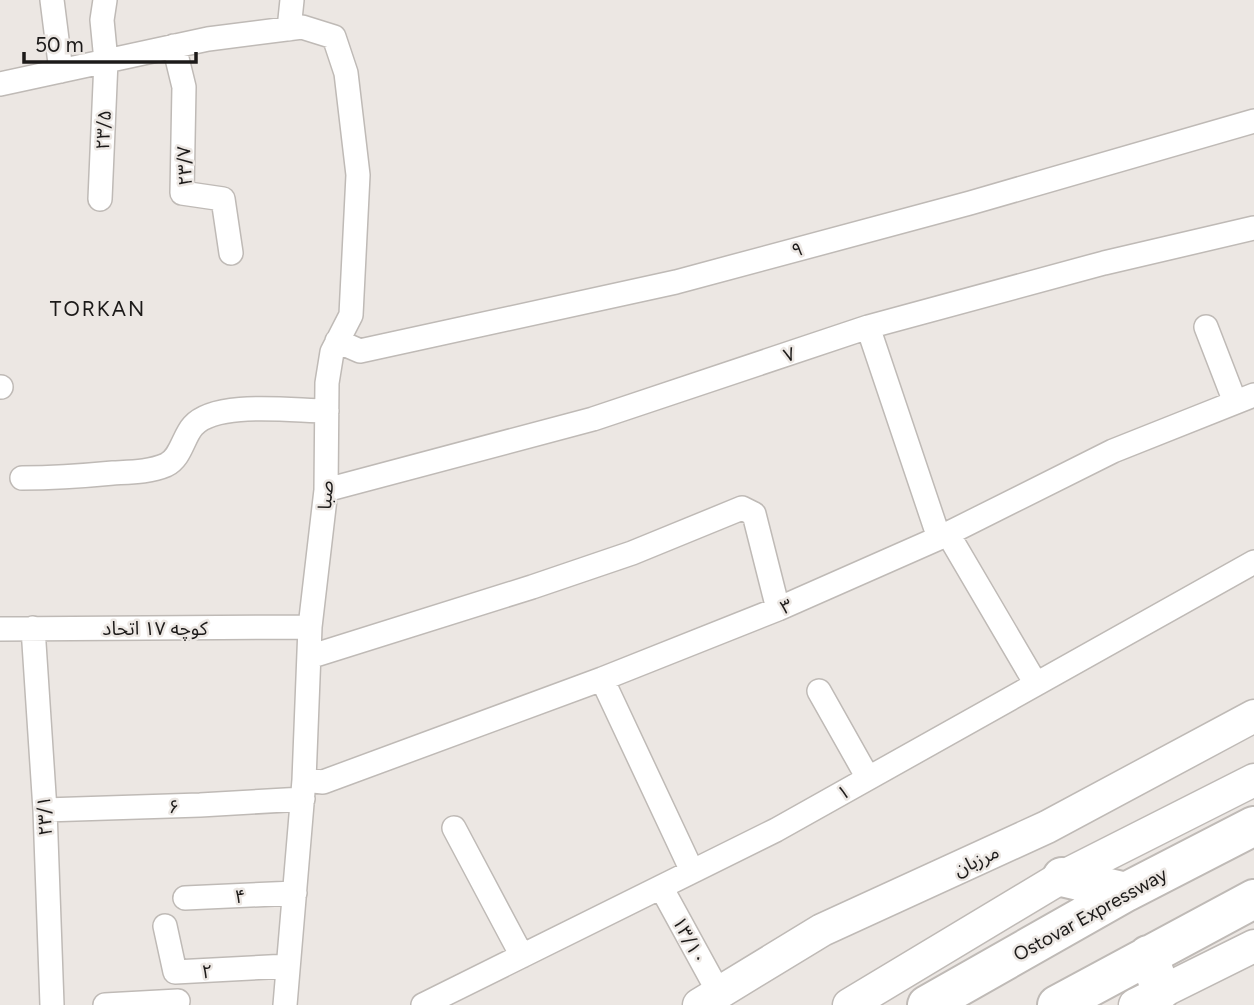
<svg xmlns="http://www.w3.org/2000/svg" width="1254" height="1005" font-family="Figtree,'Noto Sans Arabic',sans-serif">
  <rect width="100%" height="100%" fill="#ece7e3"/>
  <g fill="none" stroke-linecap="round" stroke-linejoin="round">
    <g stroke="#bfbab6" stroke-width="26">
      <path id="street" d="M 52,0 L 61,71
        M 289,29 L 292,0
        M 174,46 L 184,87 L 182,193 L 223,199 L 231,253
        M 0,84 L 208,39 L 302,27 L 334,37 L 346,73 L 358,175 L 351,315 L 332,352 L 327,383 L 326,490 L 310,627 L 304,780 L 285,1005
        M 100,199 L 106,61 L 102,20 L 105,0
        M 868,327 L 939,538
        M 1206,327 L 1235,402
        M 337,341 L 360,351 L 676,282 L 970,203 L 1254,121
        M 0,387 L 1,387
        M 22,478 C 53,478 82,476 113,473 C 130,472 150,472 166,465 C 181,458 183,437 193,426 C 216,400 293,411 327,411
        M 326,490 L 593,419 L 868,327 L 1104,263 L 1254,228
        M 948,534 L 1036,684
        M 33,628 L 45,810 L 52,1005
        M 0,629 L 310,627
        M 309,657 L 532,587 L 632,553 L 742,508 L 754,514 L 778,609
        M 602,679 L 692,871
        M 819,691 L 868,778
        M 304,780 L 323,782 L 602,679 L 778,609 L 939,538 L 1113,451 L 1254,395
        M 45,810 L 200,805 L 303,799
        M 454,828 L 522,956
        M 661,887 L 719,993
        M 185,898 L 295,893
        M 165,926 L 175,972 L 288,966
        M 105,1005 L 178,1001
        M 423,1005 L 776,830 L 1254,562"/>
    </g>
    <g stroke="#bfbab6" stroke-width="35">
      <path id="secondary" d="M 699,1005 L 822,930 L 1047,827 L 1254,716
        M 849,1005 L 1062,877 L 1254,780
        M 1135,1005 L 1254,946"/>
    </g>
    <g stroke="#bfbab6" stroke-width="42">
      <path id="highway" d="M 1062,877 L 1126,892
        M 1148,955 L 1161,990
        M 927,1005 L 1126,892 L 1254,826
        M 1057,1005 L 1254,899"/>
    </g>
    <use href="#street" stroke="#fff" stroke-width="23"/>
    <use href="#secondary" stroke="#fff" stroke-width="32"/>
    <use href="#highway" stroke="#fff" stroke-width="38"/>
  </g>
  <g text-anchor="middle" stroke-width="5" stroke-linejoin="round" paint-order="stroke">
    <g font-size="19" fill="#1c1a19" stroke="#ece7e3">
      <text transform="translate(103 130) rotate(-87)" y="7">۲۳/۵</text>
      <text transform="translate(184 166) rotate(-93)" y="7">۲۳/۷</text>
      <text transform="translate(797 249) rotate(-15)" y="7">۹</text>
      <text transform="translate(789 354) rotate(-19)" y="7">۷</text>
      <text transform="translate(325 495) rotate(-86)" y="7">صبا</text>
      <text transform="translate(786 606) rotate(-23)" y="7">۳</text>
      <text x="155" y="635">کوچه ۱۷ اتحاد</text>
      <text transform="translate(843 792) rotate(-29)" y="7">۱</text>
      <text transform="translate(174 806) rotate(-2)" y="7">۶</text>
      <text transform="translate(44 816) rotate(-93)" y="7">۲۳/۱</text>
      <text transform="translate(976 860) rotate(-25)" y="7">مرزبان</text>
      <text transform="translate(240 896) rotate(-3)" y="7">۴</text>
      <text transform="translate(1090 914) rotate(-29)" y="7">Ostovar Expressway</text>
      <text transform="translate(690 940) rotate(62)" y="7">۱۳/۱۰</text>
      <text transform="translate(207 971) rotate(-3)" y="7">۲</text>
    </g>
    <g font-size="21" letter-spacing="2" fill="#1c1a19" stroke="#ece7e3">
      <text x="98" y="316">TORKAN</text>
    </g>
  </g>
  <path d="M24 52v10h172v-10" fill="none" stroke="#1c1a19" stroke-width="3.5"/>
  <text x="35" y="52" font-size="21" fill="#1c1a19" stroke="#ece7e3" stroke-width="5" paint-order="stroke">50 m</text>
</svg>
